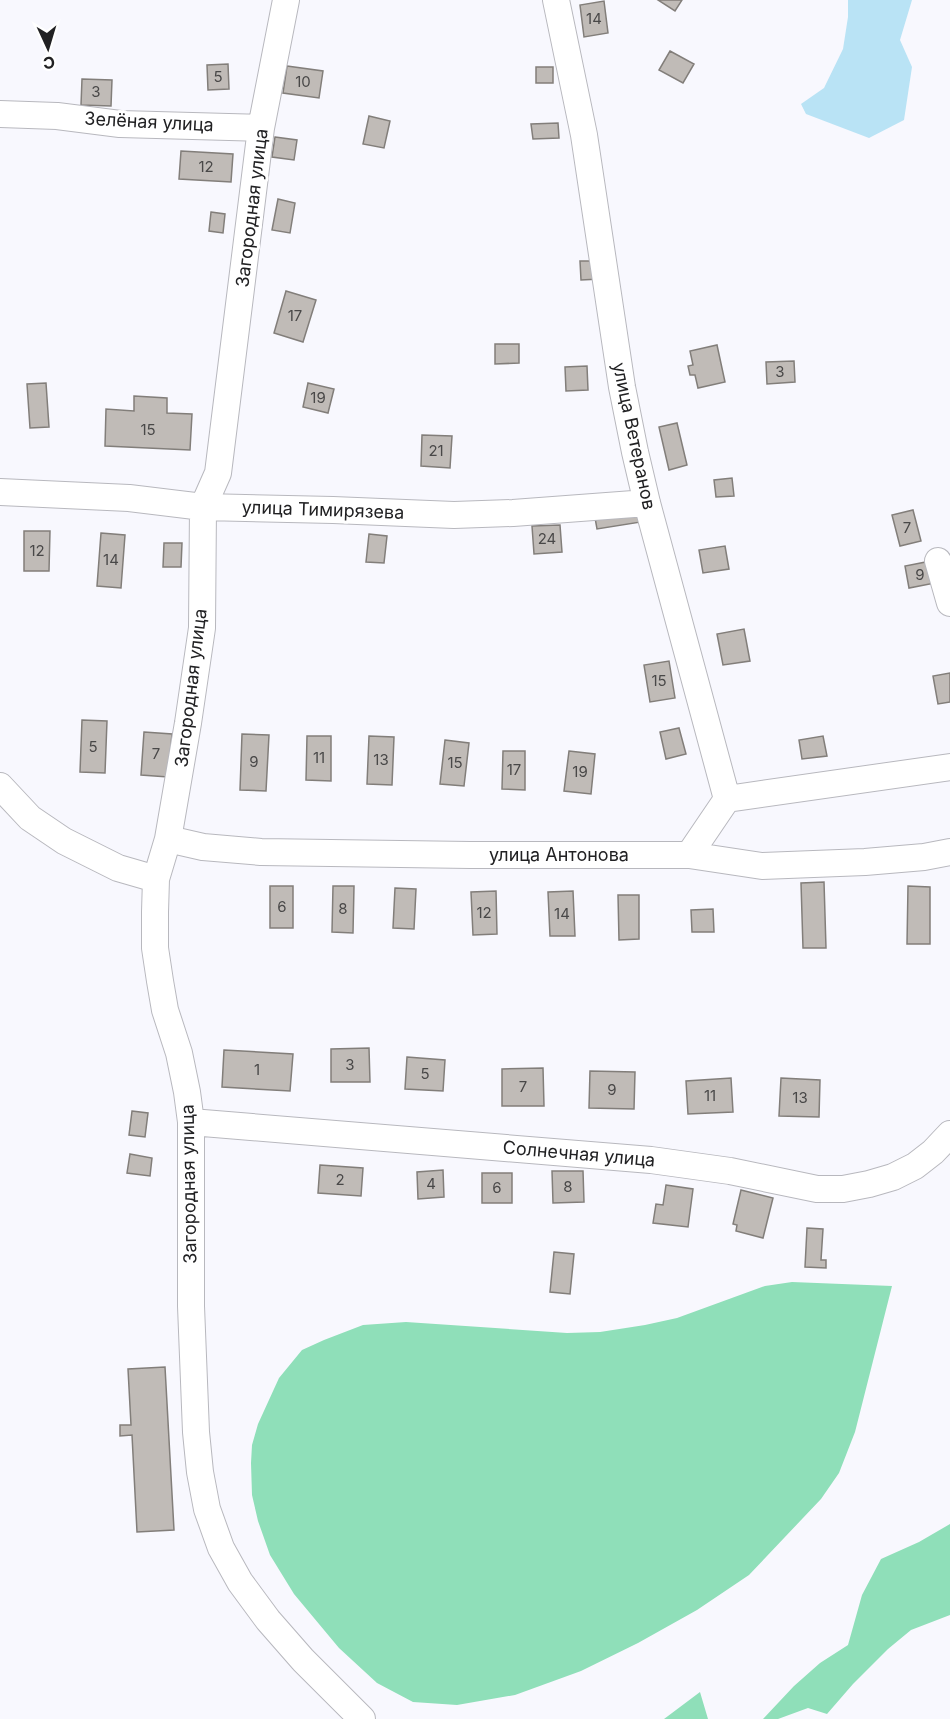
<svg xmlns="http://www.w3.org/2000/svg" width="950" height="1719" font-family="Inter,sans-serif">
  <rect width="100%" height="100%" fill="#f8f8fe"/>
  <path fill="#8fdfb9" d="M 792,1282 L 892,1286 L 855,1432 L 839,1473 L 821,1499 L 749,1575 L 697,1610 L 638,1643 L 581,1671 L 515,1695 L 457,1705 L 413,1702 L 377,1683 L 339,1648 L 294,1594 L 270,1555 L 258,1521 L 252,1495 L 251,1463 L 252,1445 L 258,1424 L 279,1378 L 302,1350 L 324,1340 L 363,1325 L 406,1322 L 567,1333 L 600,1332 L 645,1325 L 677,1318 L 765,1286 Z
    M 950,1524 L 950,1615 L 911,1630 L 888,1649 L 853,1684 L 827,1714 L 808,1708 L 778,1719 L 763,1719 L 794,1686 L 820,1663 L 848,1645 L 862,1595 L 881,1559 L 919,1542 Z
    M 700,1692 L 708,1719 L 664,1719 Z"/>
  <path fill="#b9e3f5" d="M 848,0 L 912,0 L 900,40 L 912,67 L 904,120 L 869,138 L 806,114 L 801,104 L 824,88 L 843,49 L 848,17 Z"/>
  <path fill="#c0bbb7" stroke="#827e7a" stroke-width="1.5" d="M 658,0 L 682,0 L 675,11 Z
    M 604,1 L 608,33 L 584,37 L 580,5 Z
    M 670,51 L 694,64 L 683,83 L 659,70 Z
    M 228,64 L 229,89 L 208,90 L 207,65 Z
    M 287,66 L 323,71 L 319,98 L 283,93 Z
    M 536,67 L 553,67 L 553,83 L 536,83 Z
    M 82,79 L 112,80 L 111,106 L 81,105 Z
    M 369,116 L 390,121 L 384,148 L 363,144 Z
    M 558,123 L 559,138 L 533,139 L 531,124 Z
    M 275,137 L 297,140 L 294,160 L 272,157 Z
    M 181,151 L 233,154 L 231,182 L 179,179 Z
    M 278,199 L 295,203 L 290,233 L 272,230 Z
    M 211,212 L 225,214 L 223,233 L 209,231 Z
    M 580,261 L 599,261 L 600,279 L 581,280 Z
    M 286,291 L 316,300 L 303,342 L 274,333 Z
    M 495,344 L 519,344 L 519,363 L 495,364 Z
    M 717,345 L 725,382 L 698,388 L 695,375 L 690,375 L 688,366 L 693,365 L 690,351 Z
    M 794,361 L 795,382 L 767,384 L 766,362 Z
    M 587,366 L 588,390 L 566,391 L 565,367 Z
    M 46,383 L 49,427 L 30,428 L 27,384 Z
    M 308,383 L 334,389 L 328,413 L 303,407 Z
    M 134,396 L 167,398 L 167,413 L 192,414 L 190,450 L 105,446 L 106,409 L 134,411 Z
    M 677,423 L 687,465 L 669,470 L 659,427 Z
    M 422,435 L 452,436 L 450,468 L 421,466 Z
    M 732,478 L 734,496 L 716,497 L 714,480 Z
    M 638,505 L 641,522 L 597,529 L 594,512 Z
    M 913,510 L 921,541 L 900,546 L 892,515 Z
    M 560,525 L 562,552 L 534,554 L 532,526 Z
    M 24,531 L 50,531 L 49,571 L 24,571 Z
    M 101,533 L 125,535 L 121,588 L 97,586 Z
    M 369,534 L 387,536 L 384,563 L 366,562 Z
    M 164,543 L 182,543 L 181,567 L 163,567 Z
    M 725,546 L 729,569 L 703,573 L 699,550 Z
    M 931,561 L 935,583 L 909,588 L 905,566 Z
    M 744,629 L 750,661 L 723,665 L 717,634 Z
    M 669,661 L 675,698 L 650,702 L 644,665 Z
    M 950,673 L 950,702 L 938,704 L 933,676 Z
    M 82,720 L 107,721 L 105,773 L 80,772 Z
    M 679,728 L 686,754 L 666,759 L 660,732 Z
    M 144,732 L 172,734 L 168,777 L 141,775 Z
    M 242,734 L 269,735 L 266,791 L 240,790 Z
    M 307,736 L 331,736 L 331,781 L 306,780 Z
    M 369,736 L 394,737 L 392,785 L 367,784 Z
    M 823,736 L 827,756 L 802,759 L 799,740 Z
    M 445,740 L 469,743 L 464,786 L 440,784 Z
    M 503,751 L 525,751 L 525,790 L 502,789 Z
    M 569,751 L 595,754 L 591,794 L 564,791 Z
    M 824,882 L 826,948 L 803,948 L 801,883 Z
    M 270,886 L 293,886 L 293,928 L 270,928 Z
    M 333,886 L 354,886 L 353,933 L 332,932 Z
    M 908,886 L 930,887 L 930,944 L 907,944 Z
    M 395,888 L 416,889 L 414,929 L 393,928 Z
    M 496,891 L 497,934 L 473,935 L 471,892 Z
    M 573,891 L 575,936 L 550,936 L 548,892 Z
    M 618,895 L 639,895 L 639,939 L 619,940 Z
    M 713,909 L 714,932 L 692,932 L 691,910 Z
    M 369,1048 L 370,1082 L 331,1082 L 331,1049 Z
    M 224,1050 L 293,1054 L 290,1091 L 222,1087 Z
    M 407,1057 L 445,1060 L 443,1091 L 405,1089 Z
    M 543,1068 L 544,1106 L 502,1106 L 502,1069 Z
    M 590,1071 L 635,1072 L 634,1109 L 589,1108 Z
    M 731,1078 L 733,1112 L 688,1114 L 686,1081 Z
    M 781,1078 L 820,1080 L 819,1117 L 779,1116 Z
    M 132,1111 L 148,1113 L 145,1137 L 129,1135 Z
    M 130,1154 L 152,1158 L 150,1176 L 127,1173 Z
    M 320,1165 L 363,1168 L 361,1196 L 318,1193 Z
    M 443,1170 L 444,1197 L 418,1199 L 417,1172 Z
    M 552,1171 L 583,1171 L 584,1202 L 553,1203 Z
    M 482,1173 L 512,1173 L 512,1203 L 482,1203 Z
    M 666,1185 L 693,1189 L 688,1227 L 653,1223 L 656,1204 L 663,1205 Z
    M 741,1190 L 773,1198 L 763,1238 L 736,1231 L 737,1225 L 733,1224 Z
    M 807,1228 L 823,1229 L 821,1260 L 826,1260 L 826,1268 L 805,1267 Z
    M 554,1252 L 574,1254 L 570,1294 L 550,1292 Z
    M 165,1367 L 174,1530 L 137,1532 L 132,1435 L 120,1436 L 120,1425 L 131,1425 L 128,1369 Z"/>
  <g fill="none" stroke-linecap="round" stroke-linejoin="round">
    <g stroke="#b8b8be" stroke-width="28">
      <path id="minor" d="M 286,0 L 261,128 L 218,473 L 203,507 L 202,628 L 188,723 L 168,839 L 156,879 L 155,912 L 155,948 L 160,981 L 165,1010 L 179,1053 L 187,1092 L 191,1122 L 191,1306 L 196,1432 L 200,1472 L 207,1509 L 221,1548 L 240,1582 L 268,1620 L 303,1660 L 362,1719
        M 556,0 L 584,135 L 622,387 L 635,452 L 647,503 L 727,799 L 689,855
        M 0,114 L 57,116 L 120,124 L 261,128
        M 0,492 L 129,498 L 203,507 L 333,510 L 454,515 L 513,513 L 647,503
        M 938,561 L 950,603
        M 0,786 L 30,818 L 64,841 L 118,868 L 156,879
        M 727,799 L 950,767
        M 168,839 L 203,847 L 261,852 L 470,855 L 689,855 L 762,866 L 865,862 L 924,857 L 950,852
        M 191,1122 L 651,1160 L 730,1171 L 817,1189 L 843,1189 L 869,1184 L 893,1177 L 915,1166 L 933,1152 L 950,1134"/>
    </g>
    <use href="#minor" stroke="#fff" stroke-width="26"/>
  </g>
  <g text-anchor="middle" stroke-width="6" stroke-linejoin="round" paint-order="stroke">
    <g font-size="15" fill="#494848">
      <text x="594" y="24">14</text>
      <text x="218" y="82">5</text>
      <text x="303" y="87">10</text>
      <text x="96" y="97">3</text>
      <text x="206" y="172">12</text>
      <text x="295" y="321">17</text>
      <text x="780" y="377">3</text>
      <text x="318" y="403">19</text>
      <text x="148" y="435">15</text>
      <text x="436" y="456">21</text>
      <text x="907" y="533">7</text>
      <text x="547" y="544">24</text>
      <text x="37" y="556">12</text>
      <text x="111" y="565">14</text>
      <text x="920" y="580">9</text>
      <text x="659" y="686">15</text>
      <text x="93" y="752">5</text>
      <text x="156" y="759">7</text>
      <text x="319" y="763">11</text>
      <text x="381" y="765">13</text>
      <text x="254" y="767">9</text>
      <text x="455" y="768">15</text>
      <text x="514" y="775">17</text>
      <text x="580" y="777">19</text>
      <text x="282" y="912">6</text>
      <text x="343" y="914">8</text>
      <text x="484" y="918">12</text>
      <text x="562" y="919">14</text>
      <text x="350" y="1070">3</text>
      <text x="257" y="1075">1</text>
      <text x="425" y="1079">5</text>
      <text x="523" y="1092">7</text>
      <text x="612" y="1095">9</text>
      <text x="710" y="1101">11</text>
      <text x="800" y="1103">13</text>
      <text x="340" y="1185">2</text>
      <text x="431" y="1189">4</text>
      <text x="568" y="1192">8</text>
      <text x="497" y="1193">6</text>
    </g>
    <g font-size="18" fill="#212123" stroke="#fff">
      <text transform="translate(149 122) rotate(3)" y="6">Зелёная улица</text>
      <text transform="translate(252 208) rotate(-83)" y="6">Загородная улица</text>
      <text transform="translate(634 436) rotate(78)" y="6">улица Ветеранов</text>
      <text transform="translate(323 510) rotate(2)" y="6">улица Тимирязева</text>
      <text transform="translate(191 688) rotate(-83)" y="6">Загородная улица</text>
      <text x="559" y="861">улица Антонова</text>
      <text transform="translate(579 1154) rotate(5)" y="6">Солнечная улица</text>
      <text transform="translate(189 1184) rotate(-91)" y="6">Загородная улица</text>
    </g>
  </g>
  <g transform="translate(48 48) rotate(176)" stroke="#ffffff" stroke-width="4.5" paint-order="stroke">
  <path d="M0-4.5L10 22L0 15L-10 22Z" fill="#212123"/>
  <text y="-9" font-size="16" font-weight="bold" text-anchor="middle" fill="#212123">С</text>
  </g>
</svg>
